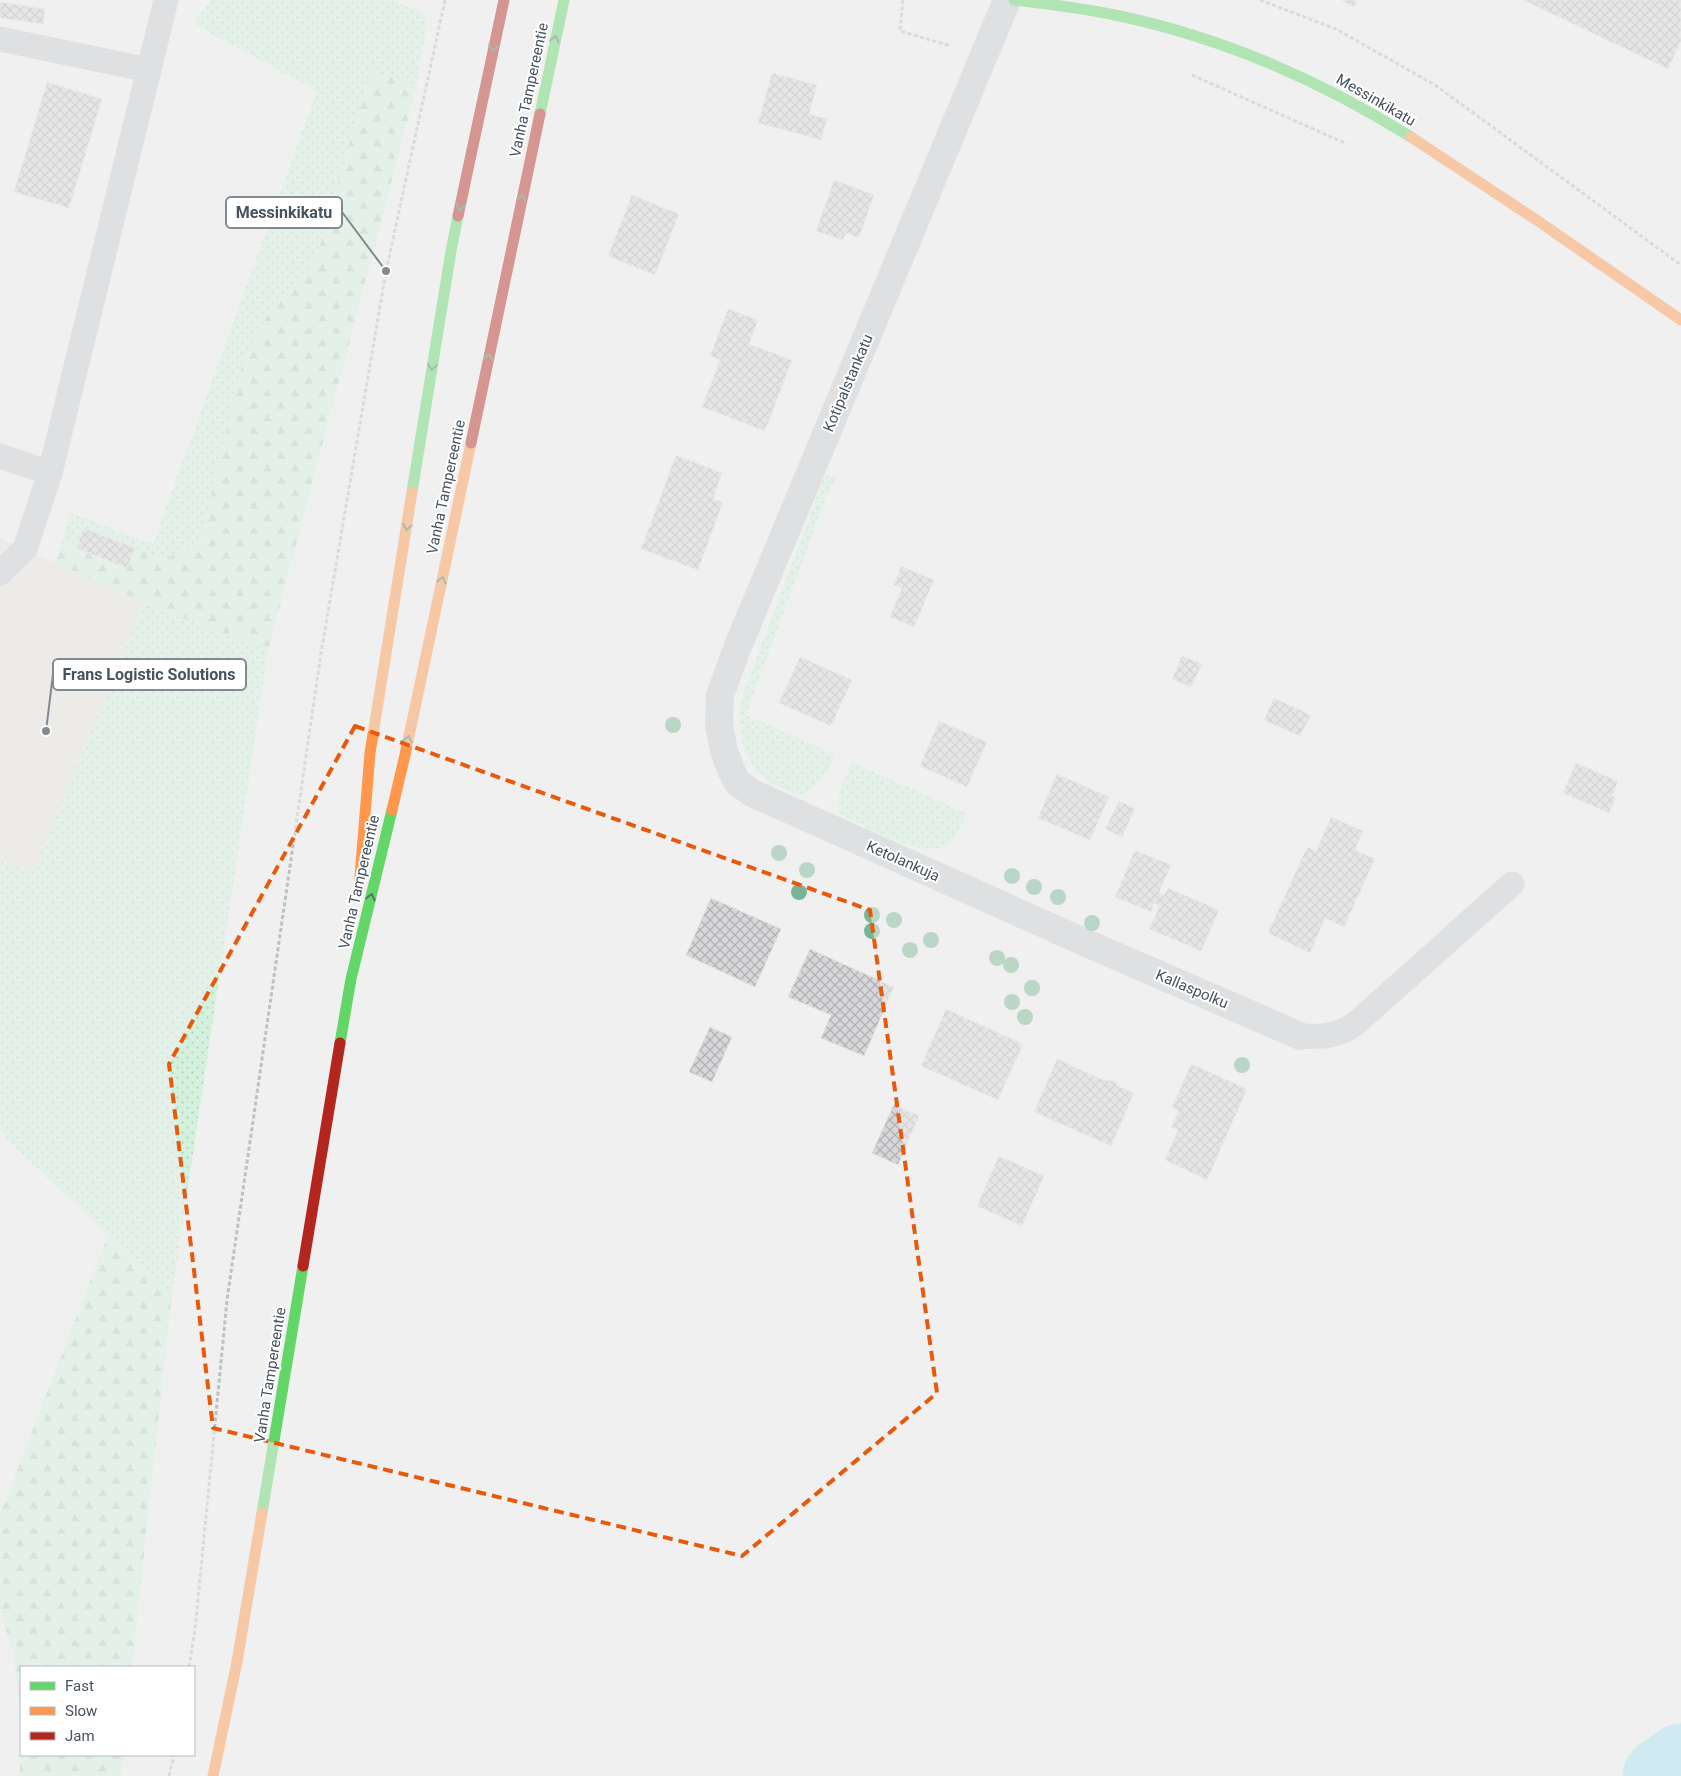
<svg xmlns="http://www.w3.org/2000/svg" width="1681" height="1776" font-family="Roboto,sans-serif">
  <defs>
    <pattern id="grass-dots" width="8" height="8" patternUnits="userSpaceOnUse" patternTransform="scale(1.25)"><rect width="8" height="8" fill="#d4f1de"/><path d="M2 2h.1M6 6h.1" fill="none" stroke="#b7d1c1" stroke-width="1.8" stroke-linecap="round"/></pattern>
    <pattern id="forest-firs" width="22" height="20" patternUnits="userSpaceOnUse" patternTransform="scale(1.25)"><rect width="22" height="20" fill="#d4f1de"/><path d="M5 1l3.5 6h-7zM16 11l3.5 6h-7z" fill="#b7d1c1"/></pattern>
    <pattern id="building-cross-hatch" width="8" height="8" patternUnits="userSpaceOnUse" patternTransform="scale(1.25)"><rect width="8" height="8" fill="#d7d7d9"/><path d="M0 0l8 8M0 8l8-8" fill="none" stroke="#b0b1b3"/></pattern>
  </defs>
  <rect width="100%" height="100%" fill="#f1f0f0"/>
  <path fill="#e6e4de" d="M 0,538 L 144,603 L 33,874 L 0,859 Z"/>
  <path fill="url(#grass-dots)" d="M 213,0 L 390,0 L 418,10 L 426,16 L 427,24 L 417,85 L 370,72 L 316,259 L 269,313 L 242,364 L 200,542 L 164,559 L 84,528 L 76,548 L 62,543 L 70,513 L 153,544 L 317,91 L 194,24 L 200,14 Z
    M 825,475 L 836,476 L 826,498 L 746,715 L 836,755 C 826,772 818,790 798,795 C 788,791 778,787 769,781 C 740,759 733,722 745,689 Z
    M 144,603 L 268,651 L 172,1294 L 16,1148 L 0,1130 L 0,859 L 33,873 Z
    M 852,762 L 966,813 C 963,824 957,839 947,845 C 921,860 865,826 841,815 C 833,796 845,779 852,762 Z"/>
  <path fill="url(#forest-firs)" d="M 370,71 L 417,85 L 268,651 L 144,603 L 53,562 L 62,543 L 127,568 L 135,548 L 164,559 L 200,542 L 242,364 L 269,313 L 316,259 Z
    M 108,1235 L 172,1294 L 132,1667 L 21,1667 L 21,1713 L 13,1652 L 0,1609 L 0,1514 Z
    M 21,1754 L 123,1755 L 121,1776 L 19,1776 Z"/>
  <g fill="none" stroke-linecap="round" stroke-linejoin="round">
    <path stroke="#a6e2f1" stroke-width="75" d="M 1660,1776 L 1681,1761"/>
  </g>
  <path fill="url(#building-cross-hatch)" stroke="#e2e2e3" d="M 1343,0 L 1358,0 L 1354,7 L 1342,1 Z
    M 1523,0 L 1681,0 L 1681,41 L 1668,69 Z
    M 0,2 L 45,9 L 43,24 L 0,18 Z
    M 772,73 L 817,85 L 809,114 L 827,119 L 821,140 L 758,123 Z
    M 47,82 L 102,99 L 69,208 L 14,192 Z
    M 834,180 L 874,195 L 859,238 L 846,233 L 843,240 L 816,231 Z
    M 632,195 L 679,214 L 655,275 L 608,256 Z
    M 728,309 L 758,320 L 749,344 L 792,360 L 765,431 L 702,407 L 720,360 L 710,356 Z
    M 676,455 L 722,473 L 713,499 L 723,502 L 698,570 L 641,549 Z
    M 84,528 L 135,548 L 127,568 L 76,548 Z
    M 901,566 L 934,580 L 914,627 L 890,617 L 902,588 L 894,585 Z
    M 1182,656 L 1202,664 L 1191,687 L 1172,679 Z
    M 800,657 L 852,680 L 831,726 L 779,703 Z
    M 1274,698 L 1311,715 L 1300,736 L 1264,720 Z
    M 939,721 L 987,742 L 967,787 L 920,766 Z
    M 1576,763 L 1618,781 L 1612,796 L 1616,798 L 1609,813 L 1563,793 Z
    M 1057,774 L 1109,797 L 1090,840 L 1038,818 Z
    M 1119,801 L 1135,808 L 1122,837 L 1105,829 Z
    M 1331,817 L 1363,831 L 1355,850 L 1375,859 L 1344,927 L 1325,918 L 1310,953 L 1268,933 L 1307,847 L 1316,851 Z
    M 1135,850 L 1171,865 L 1159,893 L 1164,895 L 1168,888 L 1219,910 L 1201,951 L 1149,929 L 1160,906 L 1154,903 L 1151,912 L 1115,897 Z
    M 711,898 L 781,929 L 755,987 L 686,955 Z
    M 810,949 L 894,987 L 864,1056 L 821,1038 L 831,1015 L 788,997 Z
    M 946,1009 L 1023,1044 L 998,1100 L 921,1066 Z
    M 710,1027 L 732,1037 L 712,1082 L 689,1072 Z
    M 1057,1059 L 1101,1079 L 1115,1081 L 1118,1086 L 1134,1093 L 1111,1146 L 1034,1112 Z
    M 1191,1064 L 1247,1089 L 1207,1180 L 1165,1160 L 1178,1130 L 1171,1127 L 1179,1111 L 1172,1107 Z
    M 894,1104 L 919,1116 L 898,1165 L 872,1153 Z
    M 999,1156 L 1044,1176 L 1022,1226 L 977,1206 Z"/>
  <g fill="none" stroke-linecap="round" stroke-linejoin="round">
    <path stroke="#b7c4c0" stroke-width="3" stroke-dasharray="4 2.5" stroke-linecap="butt" d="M 903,0 L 900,31 L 951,46
      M 1260,0 L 1336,29 L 1435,85 L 1681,265
      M 1192,75 L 1347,144
      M 189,1667 L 195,1630 L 227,1300 L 321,653 L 386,271 L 445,0
      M 169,1776 L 174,1755"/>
    <path stroke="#c9cccf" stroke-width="25" d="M 0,39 L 149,70
      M 0,456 L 50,473
      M 0,573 L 25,549 L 50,473 L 166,0
      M 1300,1036 C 1322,1037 1334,1037 1354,1025 L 1512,884"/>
    <path stroke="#c9cccf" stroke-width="28" d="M 1007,0 L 738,646 L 720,695 L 719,724 L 724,751 L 731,770 L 737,782 L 752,793 L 1084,942 L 1300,1036"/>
    <path stroke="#63d668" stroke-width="11" d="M 1014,0 C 1048,4 1082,8 1115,15 C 1221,37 1320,80 1411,137
      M 540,114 L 564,0
      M 412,492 L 451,251 L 458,216
      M 340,1043 L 351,979 L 392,810
      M 262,1513 L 303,1266"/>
    <path stroke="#ff974d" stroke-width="11" d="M 1411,137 L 1538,221 L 1681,320
      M 392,810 L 405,755 L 471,443
      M 359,889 L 370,753 L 412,492
      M 213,1776 L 237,1662 L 262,1513"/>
    <path stroke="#b3261e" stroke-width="11" d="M 458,216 L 504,0
      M 471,443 L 540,114
      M 303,1266 L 340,1043"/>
  </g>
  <g fill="#76b695">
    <circle cx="673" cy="725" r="8"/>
    <circle cx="779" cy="853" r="8"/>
    <circle cx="807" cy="870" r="8"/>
    <circle cx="1012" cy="876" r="8"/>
    <circle cx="1034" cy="887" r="8"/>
    <circle cx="799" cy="892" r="8"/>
    <circle cx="1058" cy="897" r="8"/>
    <circle cx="872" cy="915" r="8"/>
    <circle cx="894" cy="920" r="8"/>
    <circle cx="1092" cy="923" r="8"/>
    <circle cx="872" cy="931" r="8"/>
    <circle cx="931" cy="940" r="8"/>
    <circle cx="910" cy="950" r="8"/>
    <circle cx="997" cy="958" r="8"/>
    <circle cx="1011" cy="965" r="8"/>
    <circle cx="1032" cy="988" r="8"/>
    <circle cx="1012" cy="1002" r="8"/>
    <circle cx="1025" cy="1017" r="8"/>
    <circle cx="1242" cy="1065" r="8"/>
  </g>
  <defs><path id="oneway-chevron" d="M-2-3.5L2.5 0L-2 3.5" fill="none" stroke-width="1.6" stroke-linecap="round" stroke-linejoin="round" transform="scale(1.25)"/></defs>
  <g stroke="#4f7a61">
    <use href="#oneway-chevron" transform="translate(555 39) rotate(-77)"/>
    <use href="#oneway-chevron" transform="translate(493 48) rotate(102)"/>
    <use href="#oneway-chevron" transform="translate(522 198) rotate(-78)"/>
    <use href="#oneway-chevron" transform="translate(460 207) rotate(102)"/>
    <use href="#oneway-chevron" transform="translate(489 357) rotate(-79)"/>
    <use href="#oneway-chevron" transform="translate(432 367) rotate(99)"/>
    <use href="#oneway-chevron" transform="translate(407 527) rotate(99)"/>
    <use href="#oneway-chevron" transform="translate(442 580) rotate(-78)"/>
    <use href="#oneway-chevron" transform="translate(408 739) rotate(-78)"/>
    <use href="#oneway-chevron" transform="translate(371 897) rotate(-77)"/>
  </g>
  <path d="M0 0H1681V1776H0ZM 355,726 L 870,910 L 937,1393 L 742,1556 L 213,1428 L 169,1064 Z" fill="#f1f0f0" fill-opacity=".55" fill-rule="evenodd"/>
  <path fill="none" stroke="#e8590c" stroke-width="4" stroke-dasharray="10 6" stroke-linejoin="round" d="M 355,726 L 870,910 L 937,1393 L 742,1556 L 213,1428 L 169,1064 Z"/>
  <g text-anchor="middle" stroke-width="4" stroke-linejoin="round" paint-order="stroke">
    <g font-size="15" fill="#46535e" stroke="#fff">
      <text transform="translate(529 90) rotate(-78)" y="5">Vanha Tampereentie</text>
      <text transform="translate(1376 100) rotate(30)" y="5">Messinkikatu</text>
      <text transform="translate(848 383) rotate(-67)" y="5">Kotipalstankatu</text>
      <text transform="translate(446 487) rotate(-78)" y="5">Vanha Tampereentie</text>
      <text transform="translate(903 861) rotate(24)" y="5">Ketolankuja</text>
      <text transform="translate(359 882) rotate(-77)" y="5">Vanha Tampereentie</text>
      <text transform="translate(1192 989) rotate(23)" y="5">Kallaspolku</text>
      <text transform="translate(270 1375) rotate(-81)" y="5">Vanha Tampereentie</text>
    </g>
  </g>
  <path fill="none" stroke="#828a91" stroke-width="2" d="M386 271L342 212M46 731L53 674"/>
  <g fill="#828a91" stroke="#fff" stroke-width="2">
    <circle cx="386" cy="271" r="5"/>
    <circle cx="46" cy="731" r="5"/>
  </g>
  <g fill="#fff" stroke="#828a91" stroke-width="2">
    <rect x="226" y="197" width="116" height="31" rx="5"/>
    <rect x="53" y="659" width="193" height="31" rx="5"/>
  </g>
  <g font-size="16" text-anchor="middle" font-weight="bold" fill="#46535e">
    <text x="284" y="218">Messinkikatu</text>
    <text x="149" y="680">Frans Logistic Solutions</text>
  </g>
  <rect x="20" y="1666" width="175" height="90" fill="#ffffff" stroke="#b5babf"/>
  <rect x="30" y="1682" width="25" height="8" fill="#63d668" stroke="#b5babf"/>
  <text x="65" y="1691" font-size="15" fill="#46535e">Fast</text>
  <rect x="30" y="1707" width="25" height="8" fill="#ff974d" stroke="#b5babf"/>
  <text x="65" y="1716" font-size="15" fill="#46535e">Slow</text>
  <rect x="30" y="1732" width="25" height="8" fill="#b3261e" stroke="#b5babf"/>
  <text x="65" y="1741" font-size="15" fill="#46535e">Jam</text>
</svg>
